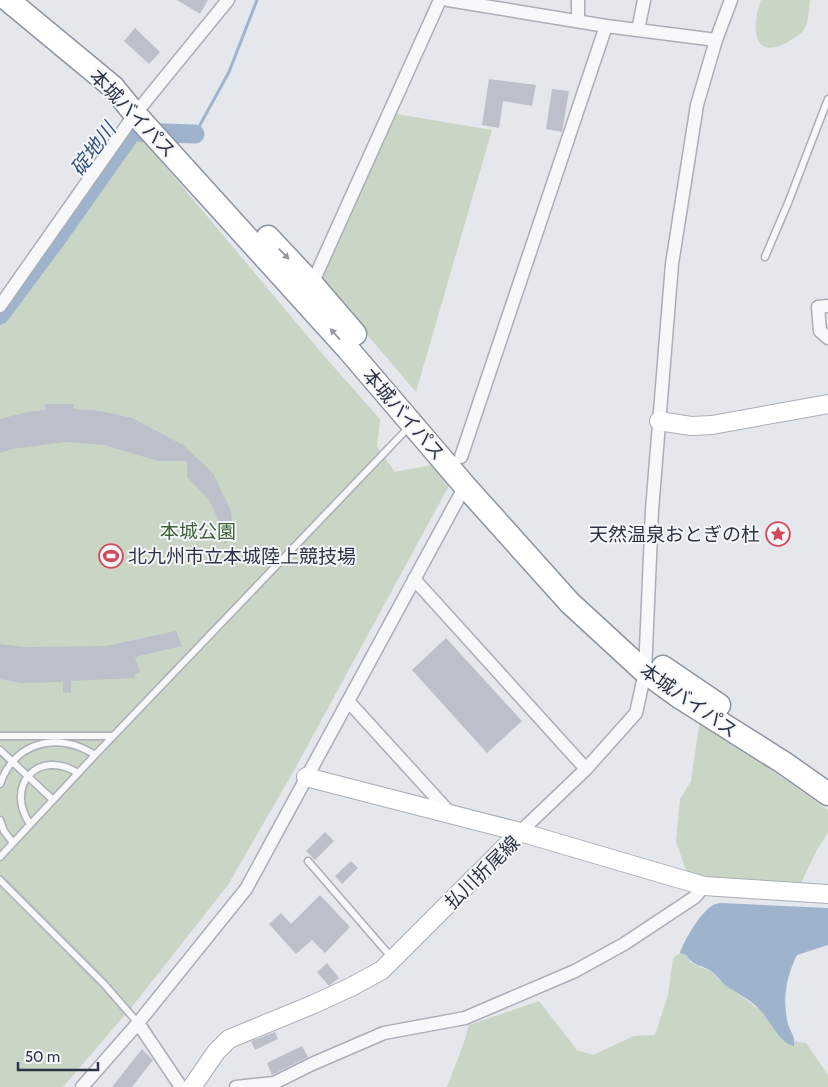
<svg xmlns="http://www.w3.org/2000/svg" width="828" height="1087" font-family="Cabin,'Noto Sans JP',sans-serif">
  <rect width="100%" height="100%" fill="#e4e7ec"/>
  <path fill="#c9d6c5" d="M 761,0 L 810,0 C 809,8 809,20 805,27 C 803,33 796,37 791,40 C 752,64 751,27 761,0 Z
    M 385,112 L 492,130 L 416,392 L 318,277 Z
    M 139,135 L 325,357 L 380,419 L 377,447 L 395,472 L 436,464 L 451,482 L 297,765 L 228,885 L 135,1003 L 63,1087 L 0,1087 L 0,318 L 132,137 Z
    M 700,720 L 828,810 L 828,833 L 817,850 L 799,887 L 705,877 L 687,873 L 676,842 L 680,799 L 691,781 Z
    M 680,953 L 686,955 L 691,963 L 712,972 L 720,981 L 760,1010 L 782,1038 L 794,1046 L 795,1041 L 806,1043 L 828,1075 L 828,1087 L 447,1087 L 463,1045 L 469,1025 L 539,1001 L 577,1050 L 593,1055 L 634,1036 L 655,1035 L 668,995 L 673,958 Z"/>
  <path fill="#9fb4cc" d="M 721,903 L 828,908 L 828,945 L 797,955 C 786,977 782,1000 788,1024 C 790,1031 796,1038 794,1046 C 780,1044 769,1019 760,1010 C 750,999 736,993 725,985 C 720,981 716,974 711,971 C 700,964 694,967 686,955 L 680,953 C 684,940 701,912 713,905 C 714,904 721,903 721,903 Z"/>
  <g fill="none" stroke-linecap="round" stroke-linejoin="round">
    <path stroke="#9fb4cc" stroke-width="3" d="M 195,134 L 229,72 L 257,0"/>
    <path stroke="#9fb4cc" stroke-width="19" d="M 0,315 L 58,237 L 132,132 L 195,134"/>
  </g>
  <path fill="#bbc0ca" d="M 177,0 L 208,0 L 200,14 Z
    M 135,28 L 160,52 L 149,64 L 124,41 Z
    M 489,79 L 536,85 L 532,106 L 503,101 L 499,128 L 482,125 Z
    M 552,89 L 569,91 L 562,132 L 546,129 Z
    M 45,404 L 74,404 L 74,409 L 101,411 L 132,418 L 183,445 L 213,473 L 231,511 L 233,536 L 224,544 L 222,527 L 209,500 L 187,477 L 187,461 L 158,461 L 104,445 L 65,442 L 12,449 L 0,453 L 0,419 L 27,412 L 45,410 Z
    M 176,631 L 182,646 L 135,657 L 140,672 L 135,674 L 135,678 L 71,681 L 71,693 L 63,693 L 63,682 L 21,683 L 0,679 L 0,644 L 24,647 L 106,646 Z
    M 446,638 L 522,721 L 487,753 L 412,670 Z
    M 325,832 L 334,841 L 315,860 L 306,851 Z
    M 351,861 L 358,868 L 342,884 L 335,876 Z
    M 320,895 L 350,927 L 325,953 L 312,940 L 296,954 L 269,924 L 281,913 L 291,924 Z
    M 327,963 L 339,978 L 329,986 L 317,972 Z
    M 275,1032 L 278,1039 L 255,1050 L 251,1041 Z
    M 302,1046 L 308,1057 L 272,1075 L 267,1063 Z
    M 142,1049 L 153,1060 L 132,1087 L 112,1087 Z"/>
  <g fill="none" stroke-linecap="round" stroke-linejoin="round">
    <g stroke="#a9aeb7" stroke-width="9">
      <path id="lane" d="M 765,257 L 788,203 L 828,99
        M 0,736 L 113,736
        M 0,750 L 53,800
        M 0,784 C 15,741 59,731 95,755
        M 0,820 L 4,831 L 13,843
        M 30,824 C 4,786 38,748 78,773
        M 0,857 L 95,755 L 409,427
        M 308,861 L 392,958
        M 0,880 L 104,984 L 138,1023"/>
    </g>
    <g stroke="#a9aeb7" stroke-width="15">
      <path id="street" d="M 448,0 L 606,26 L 716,40
        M 578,0 L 578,20
        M 638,30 L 644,0
        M 312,284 L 440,0
        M 0,306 L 135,114 L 228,0
        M 828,306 L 818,307 L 820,331 L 828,338
        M 461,457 L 606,26
        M 414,579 L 586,769
        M 348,701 L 450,813
        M 520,832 L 586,769 L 636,713 L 645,672 L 652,510 L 672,264 L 697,105 L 716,40 L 731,0
        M 138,1023 L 181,1087
        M 82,1087 L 138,1023 L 246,889 L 465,486
        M 236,1087 L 274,1083 L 312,1064 L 384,1033 L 465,1018 L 575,971 L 624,944 L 695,897 L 704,886"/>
    </g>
    <g stroke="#a9aeb7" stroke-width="20">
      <path id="secondary" d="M 659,421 L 691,426 L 712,425 L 828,404
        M 306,777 L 520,832 L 704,886 L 828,894
        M 192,1087 L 216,1052 L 229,1039 L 314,1004 L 351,987 L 382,970 L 520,832"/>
    </g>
    <g stroke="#8b94a3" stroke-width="25">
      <path id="highway" d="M 8,0 L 113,87 L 135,114 L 347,348 L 465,486 L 570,603 L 645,672 L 681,698 L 784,763 L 828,794
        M 268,237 L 312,284 L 355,334
        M 663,667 L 719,705"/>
    </g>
    <use href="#lane" stroke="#f7f8fa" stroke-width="6"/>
    <use href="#street" stroke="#f7f8fa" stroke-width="12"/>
    <use href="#secondary" stroke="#fff" stroke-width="18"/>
    <use href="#highway" stroke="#fff" stroke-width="22"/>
  </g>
  <defs><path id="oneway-solid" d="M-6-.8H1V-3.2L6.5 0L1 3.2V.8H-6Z" transform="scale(1.25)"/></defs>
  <g fill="#959aa2">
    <use href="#oneway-solid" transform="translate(284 254) rotate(46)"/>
    <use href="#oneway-solid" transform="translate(335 334) rotate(-132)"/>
  </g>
  <defs>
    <g id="sight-ring" transform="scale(1.25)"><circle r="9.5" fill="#f4f6f9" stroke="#d1495b" stroke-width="1.5"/><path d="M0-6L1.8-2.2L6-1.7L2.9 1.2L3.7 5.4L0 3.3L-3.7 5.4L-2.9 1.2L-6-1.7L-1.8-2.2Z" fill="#d1495b"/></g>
    <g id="stadium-ring" transform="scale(1.25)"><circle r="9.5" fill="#f4f6f9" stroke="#d1495b" stroke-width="1.5"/><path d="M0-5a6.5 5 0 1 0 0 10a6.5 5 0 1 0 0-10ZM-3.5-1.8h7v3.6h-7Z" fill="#d1495b"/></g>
  </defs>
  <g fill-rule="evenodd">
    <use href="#sight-ring" x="778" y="534"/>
    <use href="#stadium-ring" x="111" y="556"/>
  </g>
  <g text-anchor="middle" stroke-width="4" stroke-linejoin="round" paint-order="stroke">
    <g font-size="19" fill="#2b3445" stroke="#f4f6f9">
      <text transform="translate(133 113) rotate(46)" y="7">本城バイパス</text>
      <text transform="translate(404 414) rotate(49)" y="7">本城バイパス</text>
      <text transform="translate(689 700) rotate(35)" y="7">本城バイパス</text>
      <text transform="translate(482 872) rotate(-44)" y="7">払川折尾線</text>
    </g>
    <g font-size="19" fill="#3f6138" stroke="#f4f6f9">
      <text x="198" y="538">本城公園</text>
    </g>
    <g font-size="19" fill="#2b3445" stroke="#f4f6f9" text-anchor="end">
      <text x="760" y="541">天然温泉おとぎの杜</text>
      <text x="128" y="563" text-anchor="start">北九州市立本城陸上競技場</text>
    </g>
    <g font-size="20" font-style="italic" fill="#34527a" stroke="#f4f6f9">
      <text transform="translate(93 149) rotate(-53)" y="7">碇地川</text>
    </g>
  </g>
  <path d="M18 1062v8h80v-8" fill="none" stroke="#2b3445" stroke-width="2.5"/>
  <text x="25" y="1062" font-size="15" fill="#2b3445" stroke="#f4f6f9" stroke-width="4" paint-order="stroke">50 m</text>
</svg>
